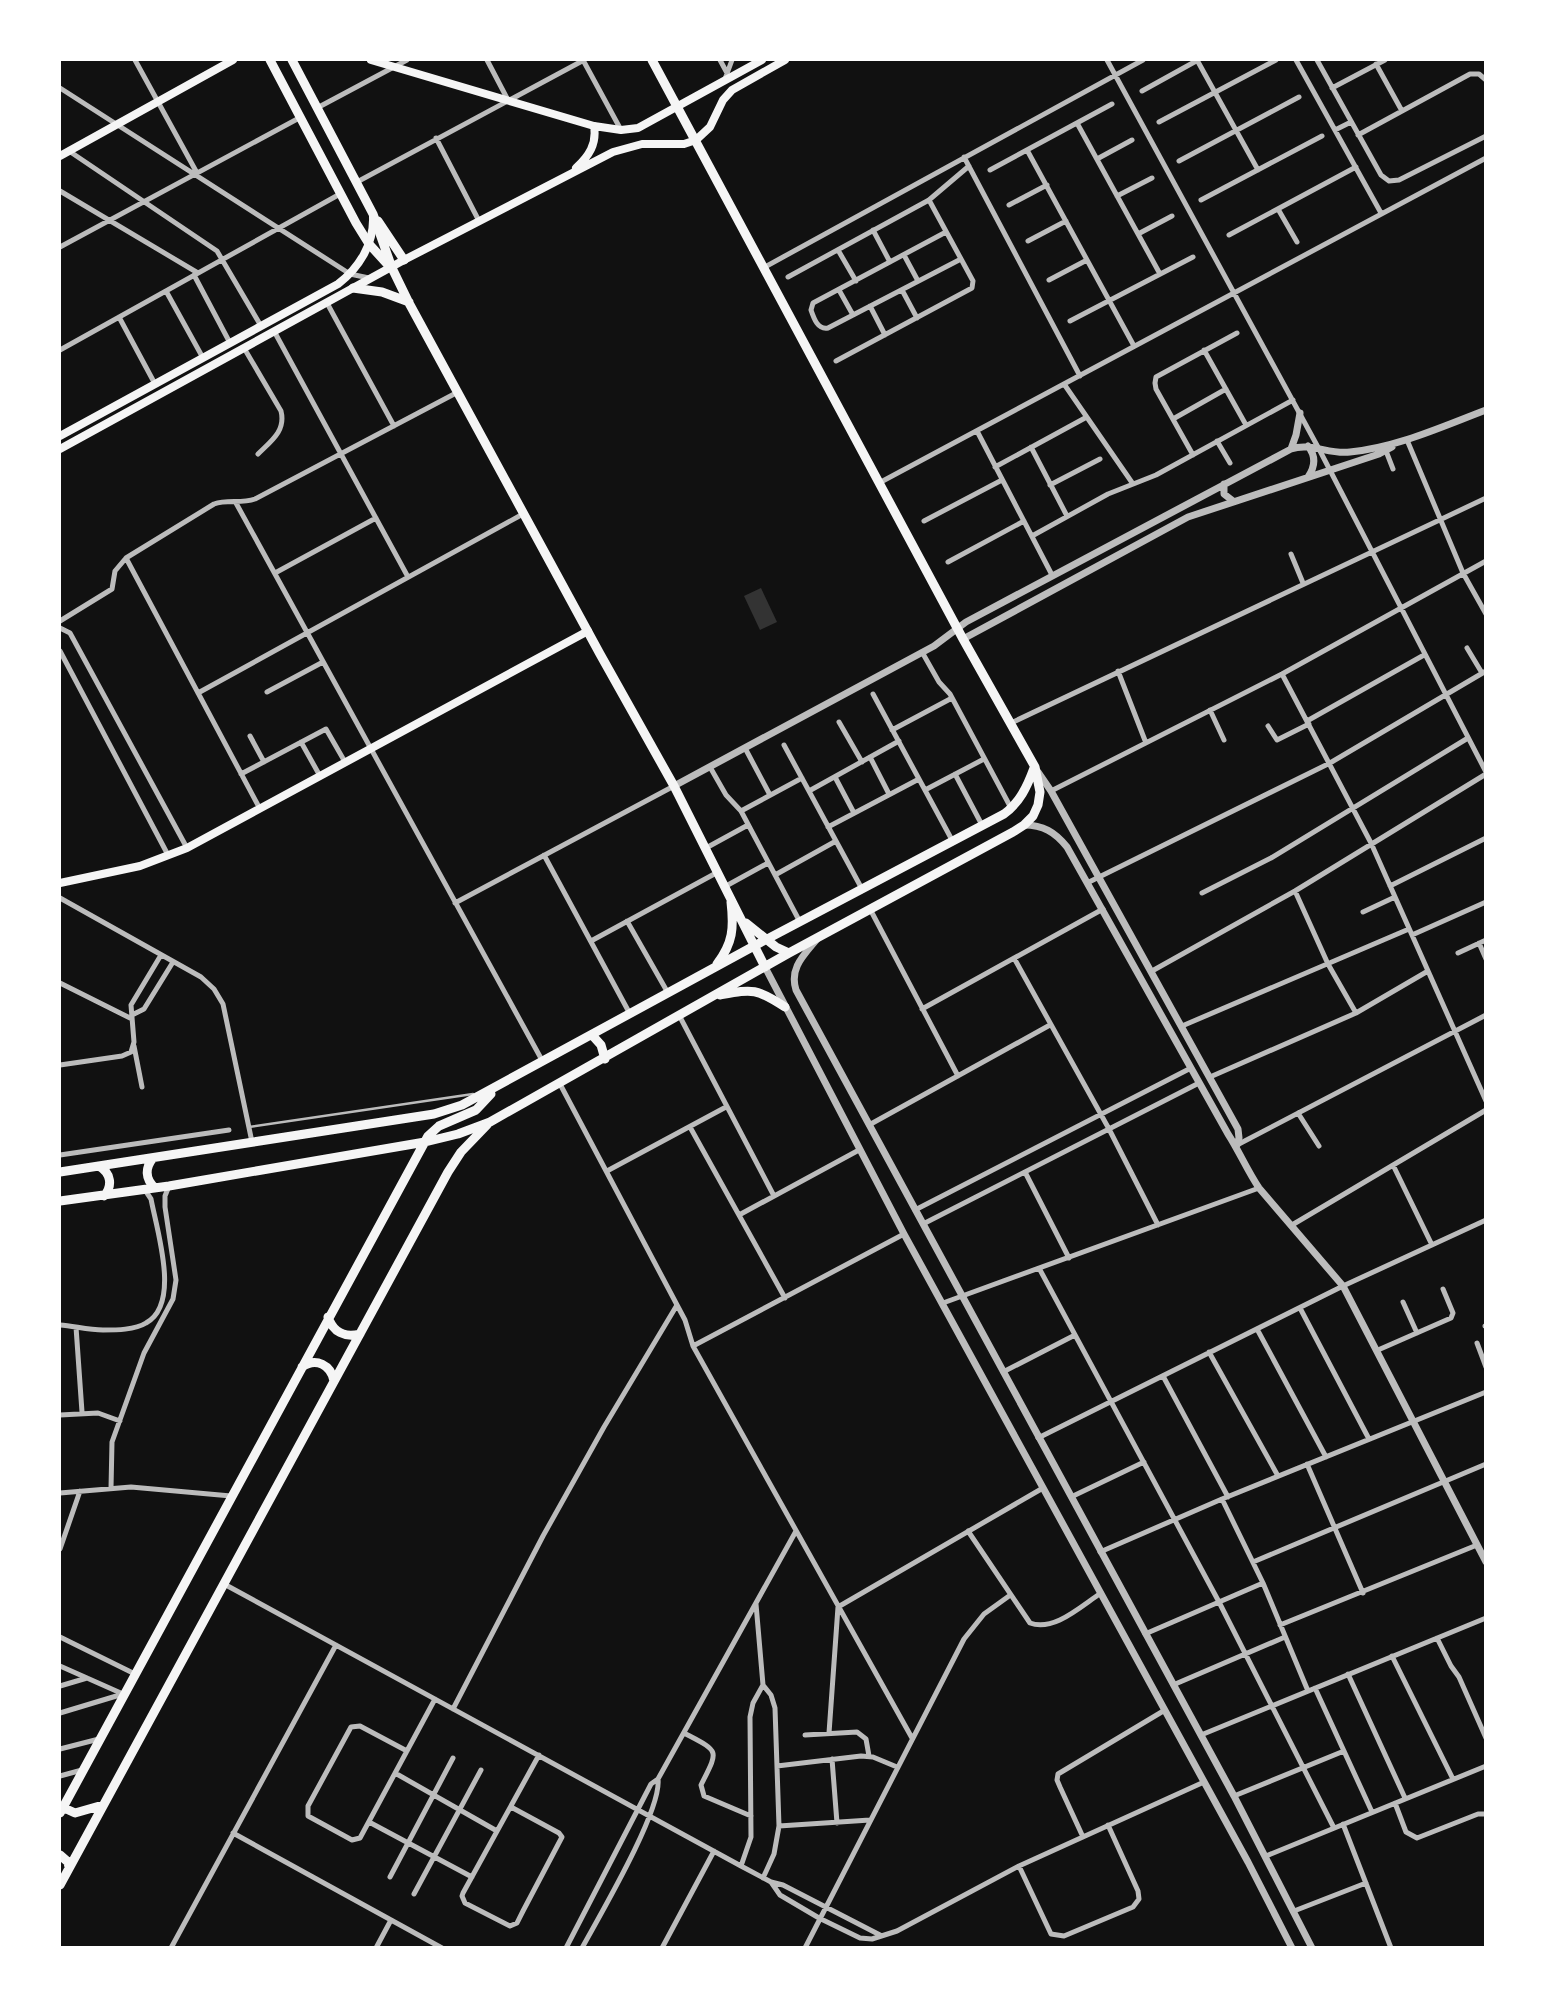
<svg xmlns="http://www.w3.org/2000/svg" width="1545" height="2007" font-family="'Fira Sans',sans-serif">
  <rect width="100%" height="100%" fill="#111"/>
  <path fill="#333" d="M 761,588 L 777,622 L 760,630 L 744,596 Z"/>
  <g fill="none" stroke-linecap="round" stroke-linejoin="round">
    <path stroke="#bcbcbc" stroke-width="2.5" d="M 249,1127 L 473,1094"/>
    <path stroke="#bcbcbc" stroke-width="5" d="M 135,60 L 197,173
      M 487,60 L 508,100
      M 583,60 L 621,130
      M 720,60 L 727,73
      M 1107,60 L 1319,449 L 1486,772
      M 1197,60 L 1258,170
      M 1296,60 L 1381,213
      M 1317,60 L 1381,175 L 1389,181 L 1399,180 L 1486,136
      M 1376,64 L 1402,111
      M 725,79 L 732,60
      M 60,88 L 350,274 L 369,278
      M 1332,88 L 1385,60
      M 1142,91 L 1198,60
      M 317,108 L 407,60
      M 1159,122 L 1276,60
      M 1077,123 L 1160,274
      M 1335,130 L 1351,122
      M 1358,135 L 1470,74 L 1479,74 L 1486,80
      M 436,138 L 479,221
      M 1027,150 L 1134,346
      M 69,151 L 217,251 L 261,326
      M 964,157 L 1080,376
      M 1097,159 L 1132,140
      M 1179,161 L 1299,97
      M 990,170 L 1112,104
      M 357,182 L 584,60
      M 60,191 L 198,273
      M 1117,196 L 1152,178
      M 1201,200 L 1322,136
      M 1009,205 L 1047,185
      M 1278,209 L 1297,242
      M 873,230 L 890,262
      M 946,232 L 813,303 L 811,310 C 814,319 818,330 828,328 L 961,259
      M 1138,234 L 1172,216
      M 1229,235 L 1356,167
      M 1028,241 L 1066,221
      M 60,247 L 301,117
      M 838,250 L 856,281
      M 904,255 L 918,281
      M 763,268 L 1143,60
      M 194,275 L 230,343
      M 788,277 L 929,200 L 969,166
      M 1049,280 L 1087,260
      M 839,290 L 853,315
      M 902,290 L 917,318
      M 166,291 L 203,358
      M 327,303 L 394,426
      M 870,306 L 885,335
      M 119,317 L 155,384
      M 1070,321 L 1193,257
      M 274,331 L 408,577
      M 244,348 L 281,411 C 286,431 271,441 258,454
      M 60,350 L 340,194
      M 1204,350 L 1246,425
      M 836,361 L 972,288 L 973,281 L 929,200
      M 1064,384 L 1133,484
      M 1173,419 L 1226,389
      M 977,431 L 1052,575
      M 1407,440 L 1463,573 L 1486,614
      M 1217,441 L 1230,463
      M 1031,447 L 1067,516
      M 1386,451 L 1393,469
      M 1193,455 L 1156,389 L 1155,383 L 1156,377 L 1237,333
      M 995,467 L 1085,418
      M 879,483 L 1486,158
      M 1050,485 L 1100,459
      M 236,503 L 543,1062
      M 924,521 L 1002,480
      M 1032,536 L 1108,494 L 1156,475 L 1293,400
      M 1291,554 L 1303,583
      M 126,558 L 260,809
      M 948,562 L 1024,521
      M 275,573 L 376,518
      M 60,621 L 112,589 L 115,571 L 126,558 L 214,504 C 227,499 241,504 255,499 L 458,392
      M 60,628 L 70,633 L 187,848
      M 1467,648 L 1482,673
      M 60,651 L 168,855
      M 922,652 L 939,682 L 950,694 L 1011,808
      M 1118,671 L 1146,743
      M 1282,674 L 1371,843 L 1486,1101
      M 267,692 L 323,662
      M 198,693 L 523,514
      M 873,694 L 952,840
      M 1210,710 L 1224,740
      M 1307,721 L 1424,655
      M 839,722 L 862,762
      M 1011,723 L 1486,498
      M 1268,726 L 1277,740 L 1309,724
      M 892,730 L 952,698
      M 250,736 L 264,762
      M 301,742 L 320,776
      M 784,745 L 862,889
      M 745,748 L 770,795
      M 870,757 L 889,794
      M 710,767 L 726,795 L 741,811 L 800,922
      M 241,774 L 326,729 L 345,762
      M 955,774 L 982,825
      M 835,777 L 854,813
      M 925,790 L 984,759
      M 809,791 L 899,741
      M 1051,791 L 1282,674 L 1486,561
      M 741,811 L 802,778
      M 828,827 L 919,779
      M 706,848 L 748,825
      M 544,855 L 630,1014
      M 775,875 L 836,841
      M 1087,883 L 1330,763 L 1486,671
      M 726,886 L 768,863
      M 1390,886 L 1486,838
      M 1295,891 L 1328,964 L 1356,1013
      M 1202,893 L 1271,858 L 1468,738
      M 60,898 L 201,977 L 214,989 L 223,1004 L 252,1142
      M 455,903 L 674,786
      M 870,909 L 958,1076
      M 1363,912 L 1395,897
      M 627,921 L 668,993
      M 1412,935 L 1486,902
      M 591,941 L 718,872
      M 1479,943 L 1486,959
      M 1458,953 L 1486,940
      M 1014,958 L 1109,1129 L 1158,1225
      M 1152,971 L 1295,891 L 1486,774
      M 60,983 L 132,1019
      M 922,1009 L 1103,909
      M 132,1015 L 144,1009 L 173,962
      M 679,1015 L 774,1196
      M 1182,1026 L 1409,929
      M 134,1046 L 142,1087
      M 60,1065 L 122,1056 L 131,1052 L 134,1042 L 131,1005 L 161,955
      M 1210,1077 L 1356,1013 L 1428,971
      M 560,1084 L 685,1320 L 693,1346 L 912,1738
      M 1298,1113 L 1319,1146
      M 869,1125 L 1050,1025
      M 690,1127 L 785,1298
      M 1237,1145 L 1486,1015
      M 60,1155 L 229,1130
      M 1393,1165 L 1432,1245
      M 607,1171 L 726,1107
      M 1025,1172 L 1069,1258
      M 915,1210 L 1191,1068
      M 739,1215 L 859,1150
      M 923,1224 L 1199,1083
      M 1292,1225 L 1486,1110
      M 1039,1268 L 1219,1602 L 1334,1828
      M 1403,1302 L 1417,1333
      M 943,1303 L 1259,1188
      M 1300,1308 L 1369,1439
      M 60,1325 C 74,1326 88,1330 103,1330 C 116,1330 135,1330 146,1323 C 181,1304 157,1231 151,1199 L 145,1190
      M 1485,1326 L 1486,1326
      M 76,1327 L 82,1412
      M 1257,1329 L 1326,1457
      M 1477,1343 L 1486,1367
      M 693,1346 L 904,1234
      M 1378,1350 L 1451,1318 L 1453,1313 L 1443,1289
      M 1209,1352 L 1278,1476
      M 1003,1372 L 1075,1335
      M 1163,1376 L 1228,1497
      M 60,1415 L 98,1413 L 120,1421
      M 1038,1438 L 1343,1286 L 1486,1220
      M 1307,1464 L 1363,1593
      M 111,1488 L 112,1442 L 144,1353 L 173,1299 L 176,1280 L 165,1207 L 165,1196 L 169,1186
      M 60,1493 L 131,1487 L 231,1496
      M 1071,1497 L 1144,1462
      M 1222,1499 L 1263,1583 L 1308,1691
      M 968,1531 L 1030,1623 C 1054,1632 1081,1606 1101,1593
      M 60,1549 L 80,1491
      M 1100,1552 L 1222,1499 L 1486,1392
      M 1253,1562 L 1486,1464
      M 224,1584 L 741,1866 L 771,1882 L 783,1885 L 880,1935
      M 756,1604 L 763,1685 L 771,1695 L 775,1708 L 779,1826 L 774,1854 L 763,1878
      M 1280,1625 L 1477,1545
      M 1145,1634 L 1263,1583
      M 60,1637 L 135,1674
      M 1437,1638 L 1451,1666 L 1459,1677 L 1486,1738
      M 1392,1656 L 1453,1779
      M 60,1666 L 123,1694
      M 1348,1674 L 1405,1798
      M 1173,1685 L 1285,1637
      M 60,1686 L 87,1678
      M 1315,1688 L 1372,1812
      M 453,1709 L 543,1536 L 604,1427 L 677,1305
      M 60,1713 L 123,1694
      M 684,1733 C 720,1752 719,1749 701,1785 L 704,1796 L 751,1816
      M 829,1733 L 838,1607 L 1043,1488
      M 805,1735 L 857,1732 L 866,1739 L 869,1756
      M 1201,1735 L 1486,1618
      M 60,1749 L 99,1739
      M 407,1751 L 360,1726 L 351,1727 L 308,1806 L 308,1816 L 352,1840 L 360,1838 L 435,1699
      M 832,1759 L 837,1823
      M 777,1766 L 861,1756 L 873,1757 L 897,1767
      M 395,1773 L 497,1831
      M 60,1776 L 82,1770
      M 1234,1796 L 1344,1751
      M 1395,1803 L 1406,1832 L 1417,1838 L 1478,1814 L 1486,1814
      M 511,1807 L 559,1833 L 562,1837 L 523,1911 L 517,1923 L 510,1926 L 465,1903 L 462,1896 L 463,1893 L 539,1755
      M 369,1822 L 472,1877
      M 1343,1824 L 1391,1948
      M 779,1826 L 870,1820
      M 233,1833 L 442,1948
      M 1083,1837 L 1060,1787 L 1057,1780 L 1058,1774 L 1165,1710
      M 1266,1856 L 1486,1766
      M 741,1866 L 751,1837 L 750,1717 L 753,1703 L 763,1685
      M 1019,1866 L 1051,1934 L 1064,1936 L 1133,1907 L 1139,1899 L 1138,1891 L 1108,1825
      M 390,1877 L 453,1758
      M 771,1882 L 780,1895 L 819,1918 L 860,1938 L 872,1939 L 897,1931 L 1019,1866 L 1204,1782
      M 414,1894 L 481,1770
      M 1294,1911 L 1366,1883
      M 171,1948 L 336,1645
      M 376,1948 L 391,1920
      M 566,1948 L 651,1784 L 658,1779 L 796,1531
      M 582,1948 C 600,1915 662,1810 658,1779
      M 662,1948 L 714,1851
      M 805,1948 L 964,1639 L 984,1614 L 1009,1596"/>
    <path stroke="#bcbcbc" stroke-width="7" d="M 1308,446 C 1316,456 1315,467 1308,477
      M 1291,449 L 1296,435 L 1300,413
      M 1224,484 L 1224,494 L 1233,501
      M 963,639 L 1188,517 L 1379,454 L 1392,447
      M 1038,772 L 1051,791 L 1238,1129 L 1239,1138 L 1237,1145
      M 674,786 L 934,646 L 966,622 L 1291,449 C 1311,442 1329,455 1350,452 C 1398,447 1441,427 1486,410
      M 1024,825 C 1043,825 1055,832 1067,847 L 1228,1134 C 1239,1151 1247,1170 1259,1188 L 1343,1286 L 1486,1562
      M 817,939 C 804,955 789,968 796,990 L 1234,1796 L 1312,1948
      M 765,967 L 904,1234 L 1248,1862 L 1292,1948"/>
    <path stroke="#f5f5f5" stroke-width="8" d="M 371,60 L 594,126 L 621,130 L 638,128 L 762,60
      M 60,156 L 233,60
      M 576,168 C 589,156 597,144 594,126
      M 60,436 L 338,284 C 359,268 374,244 373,217
      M 60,449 L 404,260 L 613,152 L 642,144 L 684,144 L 696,140 L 710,127 L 723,100 L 732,90 L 785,60
      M 60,883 L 140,866 L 187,848 L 588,631"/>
    <path stroke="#f5f5f5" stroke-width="9" d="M 270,60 L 356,223 L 369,244 L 389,266
      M 292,60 L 373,214 L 392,268 L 409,303 L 600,654 L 674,786 L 765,967
      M 378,221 L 404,260
      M 353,288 L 382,292 L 409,302
      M 746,923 L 776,947 L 789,953
      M 717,964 C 733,943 734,928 731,902
      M 720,995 C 753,989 756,988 785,1007
      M 592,1035 L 601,1045 L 605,1059
      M 153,1158 C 145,1168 145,1179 155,1188
      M 99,1166 C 111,1173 113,1186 104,1196
      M 60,1172 L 434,1114 L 462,1105 L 754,946 L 1004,814 C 1020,802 1027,787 1034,768
      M 60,1201 L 169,1186 L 425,1142 L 458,1134 L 490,1122 L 789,953 L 1013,832 L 1024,825 L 1033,816 L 1038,805 L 1040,792 L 1035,767 L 963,639 L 652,60
      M 328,1317 C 333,1332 345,1338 360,1334
      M 302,1367 C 316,1357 331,1365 334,1381
      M 62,1807 L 75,1813 L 103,1805
      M 60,1813 L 428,1136 L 439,1126 L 476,1110 L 491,1094
      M 60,1855 L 68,1862 L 69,1867
      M 60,1885 L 448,1172 L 461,1152 L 487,1125"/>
  </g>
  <rect width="1545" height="2007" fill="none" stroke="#ffffff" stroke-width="122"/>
</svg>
